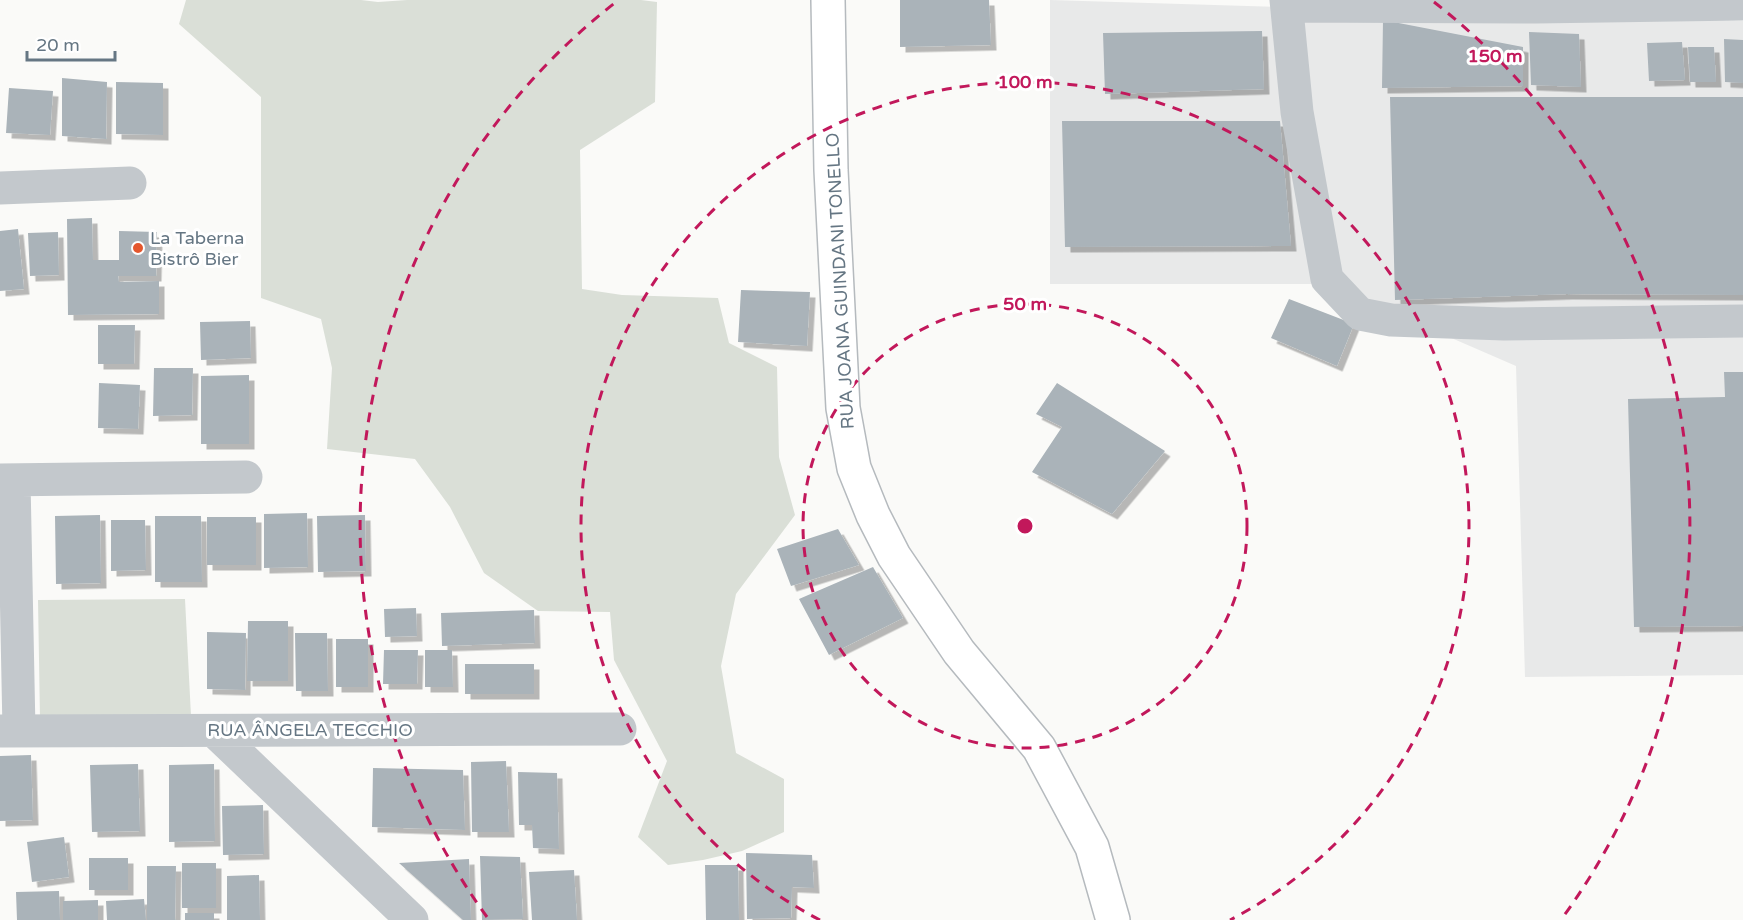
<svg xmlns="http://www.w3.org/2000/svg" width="1743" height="920" font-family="'Varela Round',sans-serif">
  <defs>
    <filter id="shadow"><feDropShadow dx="5.5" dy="5.5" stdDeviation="0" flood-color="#0004"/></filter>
  </defs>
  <rect width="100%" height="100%" fill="#fafaf8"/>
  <path fill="#e8e9e9" d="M 1050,0 L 1743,21 L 1743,675 L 1525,677 L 1516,366 L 1327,284 L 1050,284 Z"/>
  <path fill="#dadfd7" d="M 186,0 L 361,0 L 378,2 L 407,0 L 641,0 L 657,2 L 655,102 L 580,150 L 582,289 L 622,295 L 718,298 L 729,343 L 777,367 L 779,457 L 795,515 L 736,594 L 721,666 L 736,753 L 784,779 L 784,832 L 742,851 L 703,860 L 668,865 L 638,837 L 667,761 L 614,660 L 610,612 L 538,611 L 484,573 L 450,507 L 415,459 L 327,449 L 332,368 L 321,319 L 261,298 L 261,97 L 179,24 Z
    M 185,599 L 191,716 L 40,719 L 38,600 Z"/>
  <path fill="#aab3b9" filter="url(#shadow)" d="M 900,0 L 989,0 L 991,45 L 900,47 Z
    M 1383,20 L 1523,47 L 1523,86 L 1382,88 Z
    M 1262,31 L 1264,89 L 1105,94 L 1103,33 Z
    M 1529,32 L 1579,34 L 1581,87 L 1531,85 Z
    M 1724,39 L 1743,40 L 1743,83 L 1725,82 Z
    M 1682,42 L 1685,80 L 1649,81 L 1647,43 Z
    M 1688,47 L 1714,47 L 1716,82 L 1690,82 Z
    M 62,78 L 107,82 L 106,139 L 62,136 Z
    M 116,82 L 163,83 L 163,135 L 116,134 Z
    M 9,88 L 53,91 L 50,135 L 6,133 Z
    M 1390,97 L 1743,97 L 1743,295 L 1567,294 L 1395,300 Z
    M 1062,121 L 1280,121 L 1291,246 L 1065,247 Z
    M 92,218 L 93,260 L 119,260 L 119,231 L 157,232 L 156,276 L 118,276 L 119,282 L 159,281 L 159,314 L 68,315 L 67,219 Z
    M 18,229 L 24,289 L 0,291 L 0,231 Z
    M 58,232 L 59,275 L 30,276 L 28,233 Z
    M 741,290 L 810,292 L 807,346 L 738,342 Z
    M 1289,299 L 1354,324 L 1337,366 L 1271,338 Z
    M 250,321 L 251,358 L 201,360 L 200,322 Z
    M 98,325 L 135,325 L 134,364 L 98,364 Z
    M 154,368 L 193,368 L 192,415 L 153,416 Z
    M 1724,372 L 1743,372 L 1743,626 L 1634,627 L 1628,399 L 1725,397 Z
    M 249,375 L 249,444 L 201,444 L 201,376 Z
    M 99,383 L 140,385 L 138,429 L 98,428 Z
    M 1057,383 L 1165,451 L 1112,514 L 1032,472 L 1062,427 L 1036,414 Z
    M 307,513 L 308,567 L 264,568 L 264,514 Z
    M 100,515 L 101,583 L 56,584 L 55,516 Z
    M 365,515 L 366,571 L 318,572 L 317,516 Z
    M 155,516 L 201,516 L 202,582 L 155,582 Z
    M 207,517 L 256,517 L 256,565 L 207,565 Z
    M 111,520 L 145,520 L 146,570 L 111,571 Z
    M 838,529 L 859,565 L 791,586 L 777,549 Z
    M 873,567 L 903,618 L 829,655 L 799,599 Z
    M 416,608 L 417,636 L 385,637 L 384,609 Z
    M 534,610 L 535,643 L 442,646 L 441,613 Z
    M 248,621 L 288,621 L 288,681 L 247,681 Z
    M 207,632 L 246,633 L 245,690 L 207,689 Z
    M 295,633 L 327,633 L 328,691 L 296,691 Z
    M 336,639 L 368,639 L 368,687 L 336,687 Z
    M 384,650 L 418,650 L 417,684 L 383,684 Z
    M 425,650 L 452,650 L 453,687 L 425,687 Z
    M 465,664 L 534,664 L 534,694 L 465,694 Z
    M 31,755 L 33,820 L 0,821 L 0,756 Z
    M 506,761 L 509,832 L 472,832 L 471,762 Z
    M 138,764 L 140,831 L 92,832 L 90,765 Z
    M 214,764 L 215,841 L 169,842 L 169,765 Z
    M 373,768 L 463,770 L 465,830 L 372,827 Z
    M 518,772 L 557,773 L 559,849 L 533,848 L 532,825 L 519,825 Z
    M 263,805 L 264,854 L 223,855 L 222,806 Z
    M 64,837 L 69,877 L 32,882 L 27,842 Z
    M 746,853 L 812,855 L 814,888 L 792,887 L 791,918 L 747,919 Z
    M 480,856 L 520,857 L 523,919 L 482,920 Z
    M 89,858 L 128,858 L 128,890 L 89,890 Z
    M 469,859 L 471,920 L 463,920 L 399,863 Z
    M 182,863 L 216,863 L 216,908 L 182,908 Z
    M 705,865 L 738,865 L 739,920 L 706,920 Z
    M 147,866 L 176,866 L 175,920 L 147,920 Z
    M 574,870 L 577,920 L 532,920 L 529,872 Z
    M 259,875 L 260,920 L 227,920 L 227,876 Z
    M 59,891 L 60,920 L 17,920 L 16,892 Z
    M 144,899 L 146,920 L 107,920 L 106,901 Z
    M 98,900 L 98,920 L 63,920 L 63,901 Z
    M 185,913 L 214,913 L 214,920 L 185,920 Z"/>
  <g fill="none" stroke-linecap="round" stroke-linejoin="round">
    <g stroke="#b5babe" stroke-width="36">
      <path id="major" d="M 828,0 L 831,170 L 843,408 L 854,468 L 873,515 L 894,556 L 959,652 L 1039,748 L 1092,847 L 1113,920"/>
    </g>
    <path stroke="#c3c8cc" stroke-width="33" d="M 1286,0 L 1297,112 L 1327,279 L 1360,314 L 1391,320 L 1504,324 L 1743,321
      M 1287,6 L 1536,7 L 1743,4
      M 0,188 L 130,183
      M 0,480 L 246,477
      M 14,480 L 19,731
      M 0,731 L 620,729
      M 214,731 L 412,920"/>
    <use href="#major" stroke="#fff" stroke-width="33"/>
  </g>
  <g fill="none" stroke="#c2185b" stroke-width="3" stroke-dasharray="10 8">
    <circle cx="1025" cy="526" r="222"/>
    <path d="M820 920A444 444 0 1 1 1230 920"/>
    <path d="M487 917A665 665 0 0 1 616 2M1434 2A665 665 0 0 1 1563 917"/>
  </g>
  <circle fill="#e4572e" stroke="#fff" stroke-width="2" cx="138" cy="248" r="6"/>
  <g text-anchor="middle" stroke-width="6" stroke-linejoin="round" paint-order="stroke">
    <g font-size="18" fill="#657683" stroke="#fff" text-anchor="start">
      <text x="150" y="244">La Taberna<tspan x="150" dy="21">Bistrô Bier</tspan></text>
    </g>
    <g font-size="18" fill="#657683" stroke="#fff">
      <text transform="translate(840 281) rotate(-93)" y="6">RUA JOANA GUINDANI TONELLO</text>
      <text x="310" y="736">RUA ÂNGELA TECCHIO</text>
    </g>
  </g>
  <circle cx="1025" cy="526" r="9" fill="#c2185b" stroke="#fff" stroke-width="3"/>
  <g font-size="18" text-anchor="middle" font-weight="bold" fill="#c2185b" stroke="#fff" stroke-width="6" stroke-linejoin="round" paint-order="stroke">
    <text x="1495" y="62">150 m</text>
    <text x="1025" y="88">100 m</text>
    <text x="1025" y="310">50 m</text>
  </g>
  <path d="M27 51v9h88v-9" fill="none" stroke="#657683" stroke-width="3"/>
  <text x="36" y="51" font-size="18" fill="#657683" stroke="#ffffff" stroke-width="4.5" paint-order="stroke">20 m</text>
</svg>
